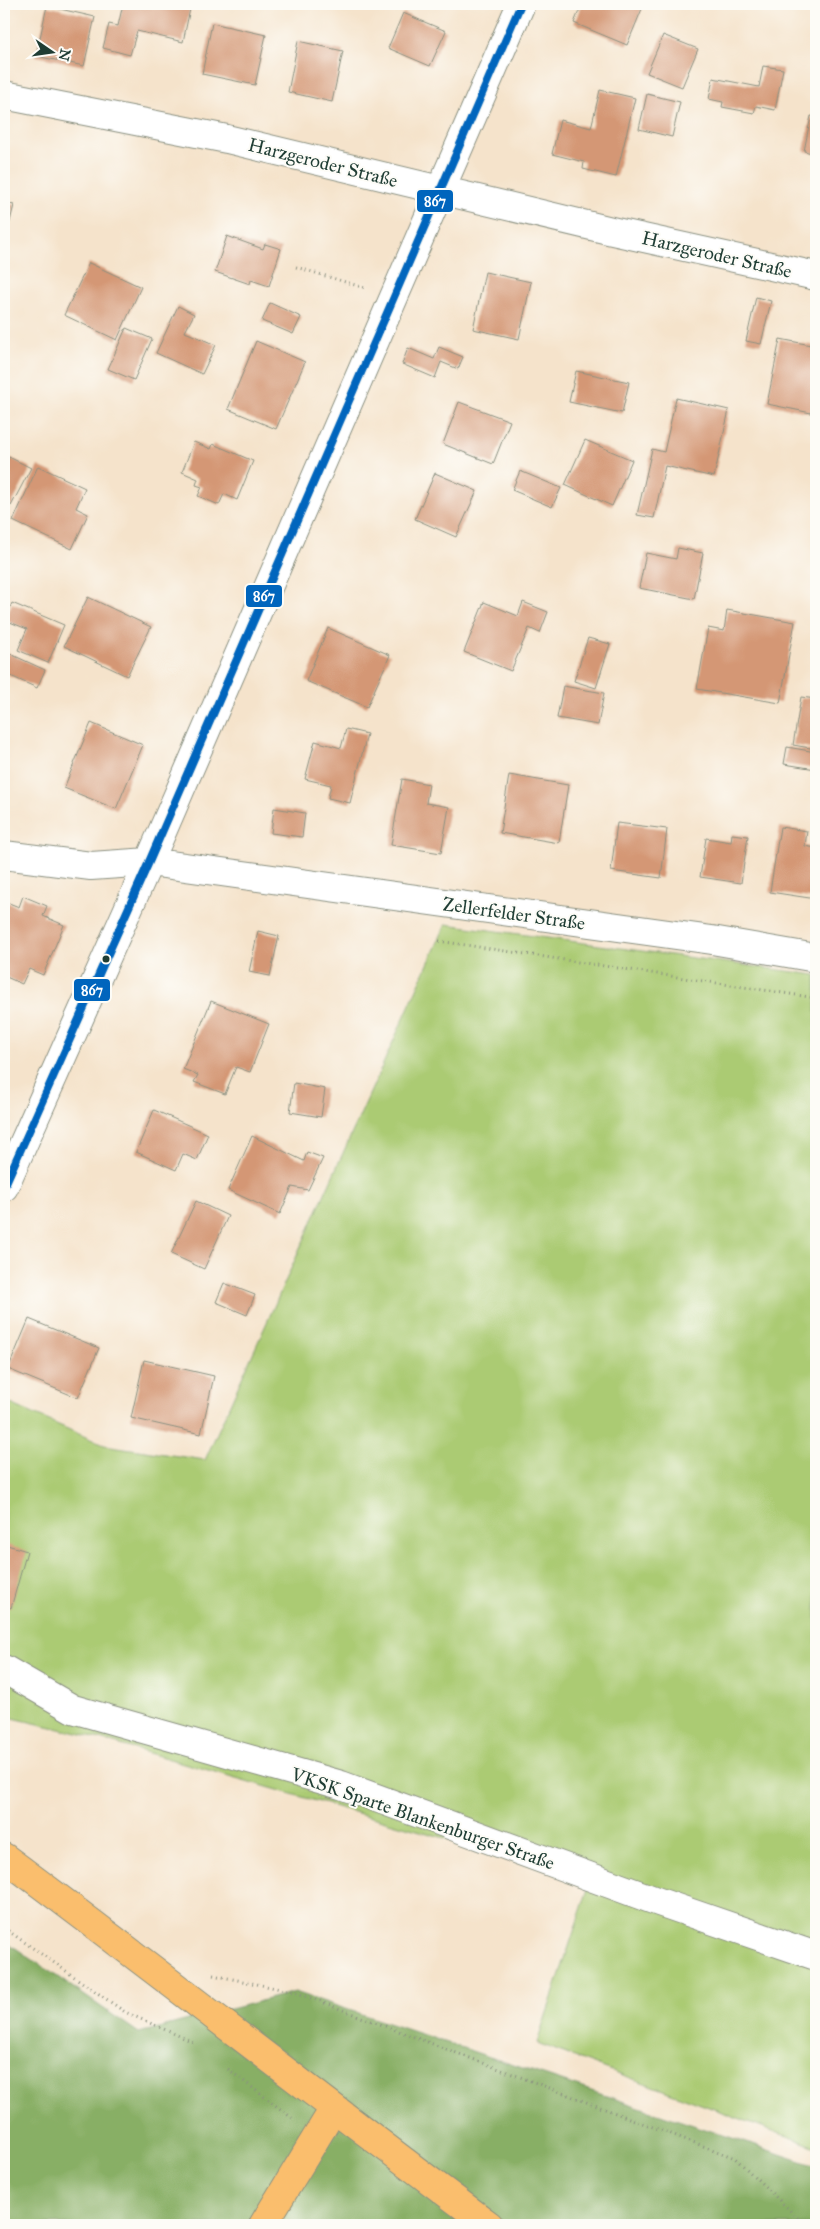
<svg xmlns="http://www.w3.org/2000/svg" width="820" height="2229" font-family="'IM FELL Great Primer',serif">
  <rect width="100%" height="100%" fill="#fdfcf7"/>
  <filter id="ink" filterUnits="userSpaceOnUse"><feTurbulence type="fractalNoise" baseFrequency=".02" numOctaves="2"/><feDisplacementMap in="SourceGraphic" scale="10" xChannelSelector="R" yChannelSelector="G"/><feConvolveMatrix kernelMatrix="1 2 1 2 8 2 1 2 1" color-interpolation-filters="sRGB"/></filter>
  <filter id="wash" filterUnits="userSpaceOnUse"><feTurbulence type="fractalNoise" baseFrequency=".0096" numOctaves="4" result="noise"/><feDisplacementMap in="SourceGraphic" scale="20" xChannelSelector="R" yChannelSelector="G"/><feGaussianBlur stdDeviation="1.12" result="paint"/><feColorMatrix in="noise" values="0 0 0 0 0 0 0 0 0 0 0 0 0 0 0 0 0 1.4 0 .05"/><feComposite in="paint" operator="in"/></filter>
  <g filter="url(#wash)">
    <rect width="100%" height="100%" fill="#f5e3cb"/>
    <path fill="#abcb73" stroke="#658454" d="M 446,924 L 816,975 L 816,2147 L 537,2043 L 591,1880 L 86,1735 L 4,1716 L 4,1401 L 104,1445 L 205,1460 Z"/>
    <path fill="#88af65" stroke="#54764c" d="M 4,1940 L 139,2033 L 295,1992 L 816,2166 L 816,2225 L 4,2225 Z"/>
    <g id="blocks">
      <path fill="#d49774" d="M 123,4 L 191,4 L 183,42 L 137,31 L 130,55 L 103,48 L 109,24 L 118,26 Z
        M 582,4 L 644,4 L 627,45 L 574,23 Z
        M 47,6 L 95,17 L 84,66 L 36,56 Z
        M 403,13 L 446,31 L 430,66 L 388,48 Z
        M 212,23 L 266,35 L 255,85 L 202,74 Z
        M 663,35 L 698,49 L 682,87 L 647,73 Z
        M 298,41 L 343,51 L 332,102 L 288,92 Z
        M 763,66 L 783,69 L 775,110 L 756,106 L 754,113 L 722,107 L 723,102 L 709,99 L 713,78 L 759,87 Z
        M 600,90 L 635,98 L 616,177 L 583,169 L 584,162 L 552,154 L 560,120 L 591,128 Z
        M 647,94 L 680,102 L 672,137 L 639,129 Z
        M 811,116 L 816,117 L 816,154 L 804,151 Z
        M 4,203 L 14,205 L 4,246 Z
        M 227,236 L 263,249 L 265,244 L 281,249 L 269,286 L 251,280 L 250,284 L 215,272 Z
        M 89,263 L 141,287 L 117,340 L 64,315 Z
        M 485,272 L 531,282 L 519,339 L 473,329 Z
        M 756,297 L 771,301 L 761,344 L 746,341 Z
        M 270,303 L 301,317 L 293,334 L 262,321 Z
        M 178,306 L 194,314 L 185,332 L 216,345 L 202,374 L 156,353 Z
        M 126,328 L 152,339 L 134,380 L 108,369 Z
        M 780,339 L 816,346 L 816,414 L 767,404 Z
        M 256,341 L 305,362 L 276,429 L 228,409 Z
        M 439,347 L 463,357 L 458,369 L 441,362 L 435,378 L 402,364 L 408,348 L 434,359 Z
        M 576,371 L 629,382 L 622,413 L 569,402 Z
        M 676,398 L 729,410 L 714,477 L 665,466 L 654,518 L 637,515 L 652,449 L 664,452 Z
        M 459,402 L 510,421 L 493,464 L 443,444 Z
        M 585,440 L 632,460 L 612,506 L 565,485 Z
        M 194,442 L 211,449 L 213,444 L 253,461 L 237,500 L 224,494 L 219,505 L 198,496 L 202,487 L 196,485 L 198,479 L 182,472 Z
        M 9,457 L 31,468 L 11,506 L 4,502 L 4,468 Z
        M 38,466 L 85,488 L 76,508 L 88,514 L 72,549 L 13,521 Z
        M 520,471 L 561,488 L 552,507 L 512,490 Z
        M 435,473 L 477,491 L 456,537 L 415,519 Z
        M 678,548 L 703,553 L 694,599 L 639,588 L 646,553 L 676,559 Z
        M 88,597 L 151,627 L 127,676 L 64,646 Z
        M 484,602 L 518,616 L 523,602 L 548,612 L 540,633 L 529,628 L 511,671 L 464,652 Z
        M 12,603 L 64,625 L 48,663 L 18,650 L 27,629 L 5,620 Z
        M 727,610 L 795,622 L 780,703 L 697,689 L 708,628 L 724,631 Z
        M 328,628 L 390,655 L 367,707 L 306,681 Z
        M 588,638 L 610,644 L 596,688 L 574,681 Z
        M 4,651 L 45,670 L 37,688 L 4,673 Z
        M 563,686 L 604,693 L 598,725 L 557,718 Z
        M 801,697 L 816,699 L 816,749 L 793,745 Z
        M 91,723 L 143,745 L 116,809 L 64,788 Z
        M 346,729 L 367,734 L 350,803 L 328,798 L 331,785 L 305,779 L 315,741 L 341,748 Z
        M 787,747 L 816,752 L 816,769 L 784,764 Z
        M 509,775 L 568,785 L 559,843 L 500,833 Z
        M 402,779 L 429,784 L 426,803 L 449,807 L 441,853 L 391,845 Z
        M 274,808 L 305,813 L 302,837 L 271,833 Z
        M 617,823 L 667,829 L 661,878 L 611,871 Z
        M 780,827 L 807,831 L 805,846 L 816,848 L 816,899 L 770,892 Z
        M 732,834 L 748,836 L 741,883 L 700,877 L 706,838 L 731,842 Z
        M 23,896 L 47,906 L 43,916 L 64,925 L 43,975 L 29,969 L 22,984 L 4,976 L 4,901 L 19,907 Z
        M 258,931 L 279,936 L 270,976 L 249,972 Z
        M 211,1001 L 269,1024 L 250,1072 L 236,1067 L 225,1094 L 194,1082 L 198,1075 L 183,1069 Z
        M 294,1083 L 325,1089 L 321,1117 L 290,1112 Z
        M 154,1110 L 208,1134 L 197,1160 L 183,1154 L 176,1170 L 136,1152 Z
        M 252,1136 L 304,1161 L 307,1152 L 323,1158 L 308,1190 L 292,1187 L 280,1214 L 228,1190 Z
        M 196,1201 L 228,1216 L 204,1269 L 171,1254 Z
        M 224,1283 L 255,1295 L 247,1315 L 216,1302 Z
        M 29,1319 L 99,1348 L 78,1398 L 8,1369 Z
        M 144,1360 L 214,1376 L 201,1434 L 131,1418 Z
        M 4,1544 L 27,1551 L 11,1608 L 4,1606 Z"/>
    </g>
  </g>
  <g filter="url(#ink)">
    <use href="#blocks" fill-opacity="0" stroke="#8a9080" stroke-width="1"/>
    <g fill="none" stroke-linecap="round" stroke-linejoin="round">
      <g stroke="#8a9080" stroke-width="30">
        <path id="minor" d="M 4,95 L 227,139 L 612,231 L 816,276
          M 4,855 L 91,866 L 149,862 L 712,940 L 816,958
          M 4,1187 L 149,862 L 521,4
          M 4,1669 L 73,1709 L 341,1785 L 659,1902 L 816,1956"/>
      </g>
      <g stroke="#8a9080" stroke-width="30">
        <path id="major" d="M 4,1857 C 167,1978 326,2104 489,2225
          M 263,2225 L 333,2110"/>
      </g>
      <path stroke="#8a9080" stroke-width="3" stroke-dasharray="1 4" stroke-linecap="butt" d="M 296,267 L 365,288
        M 439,941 L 816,998
        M 4,1928 L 125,2012 L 193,2042
        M 213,1975 L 295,1992 L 735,2158 L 805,2225
        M 228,2069 L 292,2118"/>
      <use href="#minor" stroke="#fff" stroke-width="28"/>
      <use href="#major" stroke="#fabe6d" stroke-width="28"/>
      <g stroke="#fdfcf7" stroke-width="11">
        <path id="bus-1" d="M 4,1187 L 149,862 L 521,4"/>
      </g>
      <use href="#bus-1" stroke="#0065bd" stroke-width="8"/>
    </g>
  </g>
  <circle fill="#1f3d34" stroke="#fdfcf7" stroke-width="2" cx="106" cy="959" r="4.5"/>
  <g text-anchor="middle" stroke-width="4" stroke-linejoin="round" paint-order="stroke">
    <g font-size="19" fill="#1f3d34" stroke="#fdfcf7">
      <text transform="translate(323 162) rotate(14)" y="7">Harzgeroder Straße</text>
      <text transform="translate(717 254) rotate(13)" y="7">Harzgeroder Straße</text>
      <text transform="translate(514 913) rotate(8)" y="7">Zellerfelder Straße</text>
      <text transform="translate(423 1818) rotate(19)" y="7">VKSK Sparte Blankenburger Straße</text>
    </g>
  </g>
  <g stroke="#fdfcf7" stroke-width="2">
    <rect x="416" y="189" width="38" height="24" rx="5" fill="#0065bd"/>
    <rect x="245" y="584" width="38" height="24" rx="5" fill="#0065bd"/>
    <rect x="73" y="978" width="38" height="24" rx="5" fill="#0065bd"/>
  </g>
  <g font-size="14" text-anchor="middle" font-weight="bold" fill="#fff">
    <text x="435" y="206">867</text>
    <text x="264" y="601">867</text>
    <text x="92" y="995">867</text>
  </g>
  <rect width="820" height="2229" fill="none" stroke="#fdfcf7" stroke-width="20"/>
  <g transform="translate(52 52) rotate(103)" stroke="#fdfcf7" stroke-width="4" paint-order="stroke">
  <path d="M0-4L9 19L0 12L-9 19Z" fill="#1f3d34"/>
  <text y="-8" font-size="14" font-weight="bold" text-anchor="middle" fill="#1f3d34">N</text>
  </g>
</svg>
